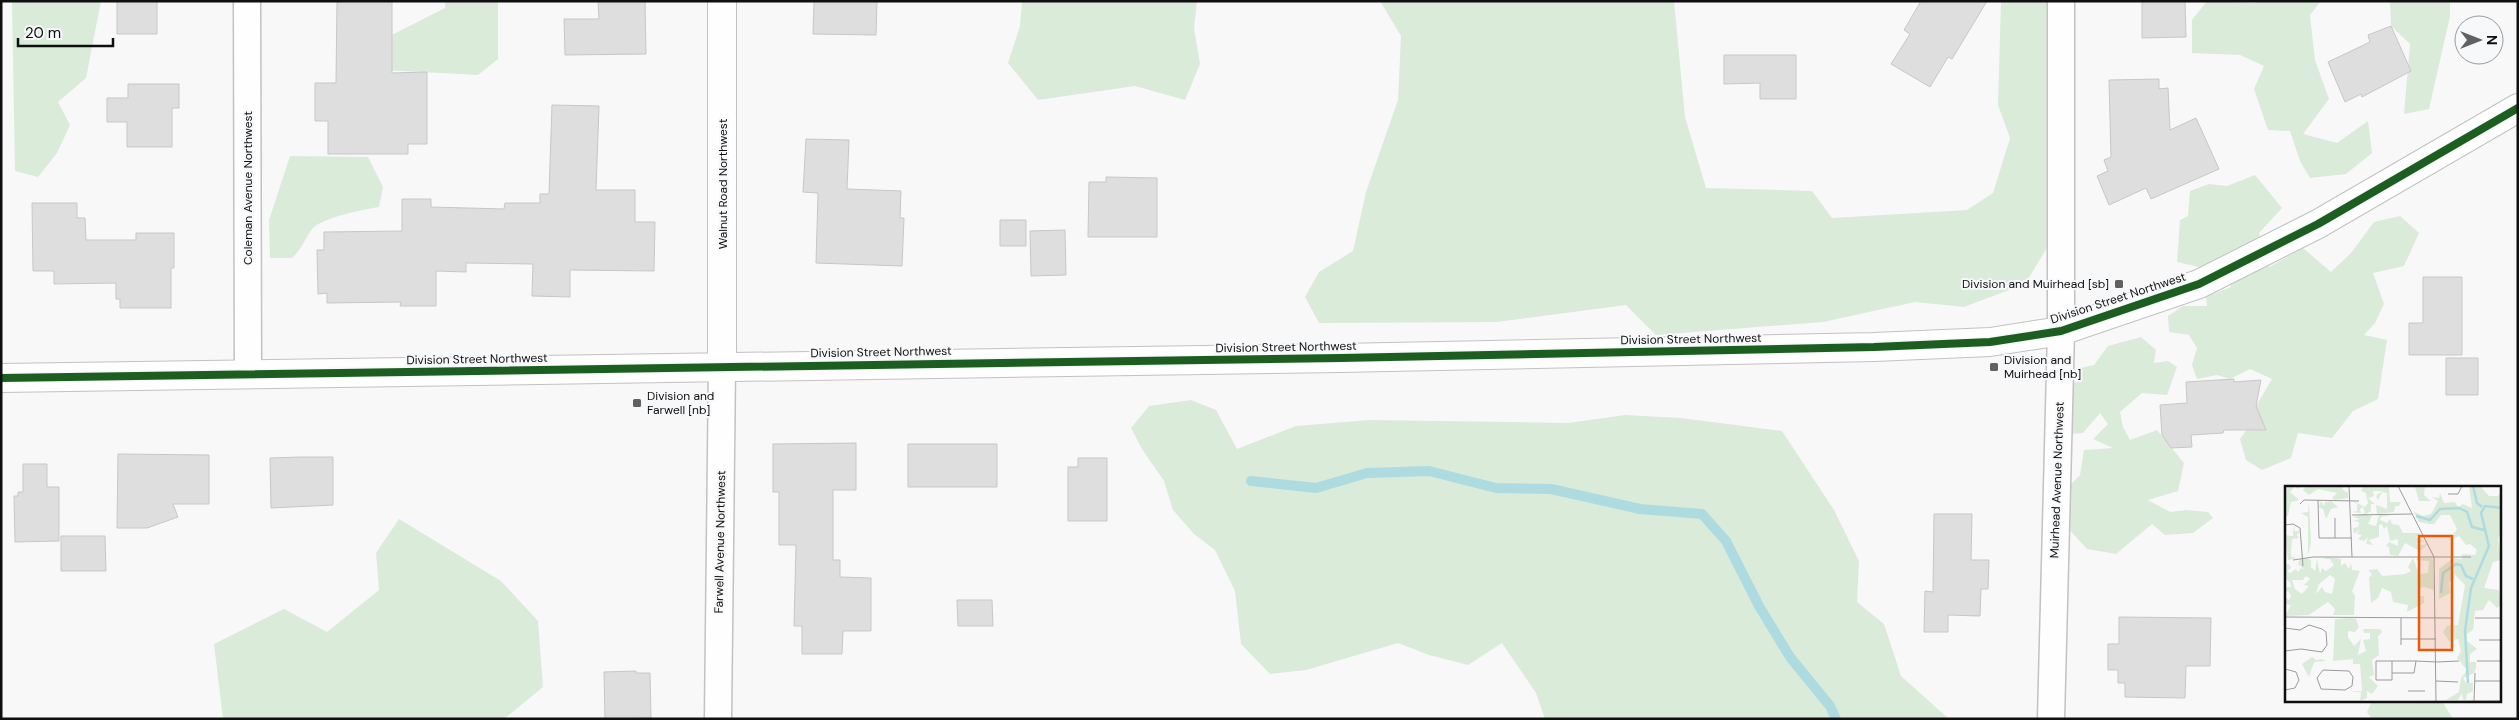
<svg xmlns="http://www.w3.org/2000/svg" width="2519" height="720" font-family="'DM Sans',sans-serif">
  <rect width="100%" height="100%" fill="#f8f8f9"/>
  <path fill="#daebda" d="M 12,1 L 101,1 L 86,78 L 58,102 L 70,125 L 57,153 L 38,177 L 15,171 Z
    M 445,1 L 498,1 L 498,59 L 478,75 L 384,70 L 378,42 L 445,8 Z
    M 1022,1 L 1197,1 L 1194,28 L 1200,64 L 1185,100 L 1135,86 L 1038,100 L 1008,63 L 1020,26 Z
    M 1380,1 L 1674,1 L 1685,117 L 1706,188 L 1812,191 L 1832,218 L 1967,210 L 1993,193 L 2010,138 L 1998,105 L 2001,1 L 2049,1 L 2053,238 L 2025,284 L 1964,307 L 1915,302 L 1823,322 L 1656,335 L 1626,305 L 1497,322 L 1319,323 L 1305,297 L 1319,272 L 1353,251 L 1366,192 L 1398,100 L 1401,36 Z
    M 2207,1 L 2256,3 L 2256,1 L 2321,1 L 2310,15 L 2315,60 L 2329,99 L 2303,134 L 2337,143 L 2368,121 L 2372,153 L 2346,174 L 2310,178 L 2300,161 L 2290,131 L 2268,130 L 2254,89 L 2264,66 L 2240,55 L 2192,53 L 2192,20 Z
    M 2390,1 L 2450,1 L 2450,16 L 2429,109 L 2404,114 L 2410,44 L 2391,26 Z
    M 290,156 L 368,157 L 383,187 L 379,207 C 363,210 323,217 312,229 C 305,239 301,250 292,258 L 270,258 L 269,220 Z
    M 2255,175 L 2282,208 L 2259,233 L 2269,267 L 2303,248 L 2331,272 L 2351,253 L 2374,222 L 2400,216 L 2419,233 L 2404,266 L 2373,273 L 2384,304 L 2375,323 L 2364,335 L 2387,340 L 2378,399 L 2353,411 L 2332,438 L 2298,433 L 2291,458 L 2262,470 L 2246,460 L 2240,439 L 2252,423 L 2256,406 L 2272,379 L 2250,369 L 2230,379 L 2217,375 L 2197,379 L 2192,365 L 2197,348 L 2189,335 L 2169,332 L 2168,316 L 2183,306 L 2207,306 L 2206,297 L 2231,287 L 2230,266 L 2208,269 L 2177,262 L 2180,220 L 2188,216 L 2190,191 L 2209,184 L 2227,186 Z
    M 2141,337 L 2156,350 L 2154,363 L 2168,361 L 2177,367 L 2167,395 L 2142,393 L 2120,412 L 2123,427 L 2130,440 L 2157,430 L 2184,463 L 2178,491 L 2148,500 L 2170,512 L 2186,510 L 2208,512 L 2213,518 L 2193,533 L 2165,535 L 2152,524 L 2116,554 L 2087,549 L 2067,527 L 2066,489 L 2080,475 L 2084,450 L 2113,448 L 2093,439 L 2108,424 L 2100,413 L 2083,433 L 2069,434 L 2067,384 L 2078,382 L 2080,368 L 2094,365 L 2108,346 Z
    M 1191,400 L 1216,410 L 1237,449 L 1296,426 L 1369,420 L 1568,423 L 1625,415 L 1681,418 L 1782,431 L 1834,510 L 1859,561 L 1857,602 L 1884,624 L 1901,676 L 1949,719 L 1545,719 L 1536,693 L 1502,643 L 1468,665 L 1429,655 L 1398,643 L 1306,670 L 1270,674 L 1241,644 L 1235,591 L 1215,550 L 1194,534 L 1173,510 L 1164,481 L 1142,449 L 1131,428 L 1149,406 Z
    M 399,519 L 501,581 L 538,621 L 543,687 L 504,719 L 223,719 L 214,644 L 284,609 L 327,632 L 379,590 L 376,553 Z
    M 2372,701 L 2442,701 L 2453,719 L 2372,719 L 2367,712 Z"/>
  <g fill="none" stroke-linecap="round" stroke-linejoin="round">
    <path stroke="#aedbe0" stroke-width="10" d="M 1251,481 L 1316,488 L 1367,473 L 1429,471 L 1496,488 L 1551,489 L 1640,509 L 1702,514 L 1726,541 L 1759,606 L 1790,657 L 1830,706 L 1836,719"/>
  </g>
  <path fill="#dfdede" stroke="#c8c7c7" d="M 117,1 L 157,1 L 157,34 L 117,34 Z
    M 337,1 L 392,1 L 392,73 L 427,72 L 427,144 L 408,144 L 408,154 L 328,154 L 328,121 L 315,121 L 315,83 L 336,83 Z
    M 598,1 L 645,1 L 646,54 L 565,55 L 564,19 L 599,19 Z
    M 814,1 L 877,1 L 876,35 L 813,34 Z
    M 1921,1 L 1987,1 L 1952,59 L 1948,57 L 1930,87 L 1891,64 L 1910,34 L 1904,30 Z
    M 2142,1 L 2185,1 L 2186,37 L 2142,38 Z
    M 2391,26 L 2411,71 L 2362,97 L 2361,94 L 2345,102 L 2328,62 L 2370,42 L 2368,35 Z
    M 1724,55 L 1796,55 L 1796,99 L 1760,99 L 1760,83 L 1724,84 Z
    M 2159,79 L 2159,89 L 2168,88 L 2170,130 L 2196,118 L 2219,169 L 2151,199 L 2146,188 L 2109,205 L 2097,176 L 2108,171 L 2104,160 L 2111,157 L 2109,80 Z
    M 128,84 L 179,84 L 179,108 L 172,108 L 172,147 L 127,147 L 127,122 L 107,122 L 107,98 L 128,98 Z
    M 552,105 L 599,106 L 596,190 L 635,190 L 635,222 L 655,222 L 654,271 L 570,270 L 570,297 L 532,296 L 533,264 L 466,263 L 466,272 L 436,271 L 436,306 L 400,306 L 401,302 L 327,303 L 327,293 L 318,294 L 317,250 L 324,250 L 324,232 L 402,231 L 402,199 L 431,199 L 431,207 L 504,209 L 505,203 L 540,203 L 540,194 L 549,194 Z
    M 806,139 L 849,140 L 847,189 L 901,191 L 900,218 L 904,218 L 902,266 L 816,263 L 818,193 L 803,192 Z
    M 1106,177 L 1157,178 L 1157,237 L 1088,237 L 1089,182 L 1106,182 Z
    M 32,203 L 77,203 L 77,218 L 85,218 L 86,240 L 136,240 L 136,233 L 174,233 L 174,268 L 171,268 L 171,308 L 120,308 L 120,299 L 116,299 L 116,283 L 54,284 L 54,271 L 33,271 Z
    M 1000,220 L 1026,220 L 1026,246 L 1000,246 Z
    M 1065,230 L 1066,275 L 1031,276 L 1030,231 Z
    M 2423,277 L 2462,277 L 2462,355 L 2409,355 L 2409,323 L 2423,323 Z
    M 2446,358 L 2478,358 L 2478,395 L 2446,395 Z
    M 2234,379 L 2234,382 L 2261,380 L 2256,406 L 2266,430 L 2224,430 L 2223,433 L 2191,435 L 2192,447 L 2171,448 L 2162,435 L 2160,405 L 2187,403 L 2186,382 Z
    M 856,443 L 856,490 L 833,490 L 833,560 L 840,560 L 840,577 L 871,578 L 871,631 L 843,631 L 842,654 L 802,654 L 802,626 L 794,626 L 796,545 L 779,545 L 779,492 L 773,492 L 773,444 Z
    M 908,444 L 997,444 L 997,487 L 908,487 Z
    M 118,454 L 209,455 L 209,504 L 173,504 L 178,517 L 147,528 L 117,528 Z
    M 301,457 L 333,457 L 333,505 L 271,508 L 270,458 Z
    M 1078,458 L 1107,458 L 1107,521 L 1068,521 L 1068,467 L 1078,467 Z
    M 23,464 L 47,464 L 47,487 L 59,487 L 59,541 L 15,542 L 14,496 L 18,496 L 18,492 L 23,492 Z
    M 1934,514 L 1972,514 L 1971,560 L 1989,560 L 1988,589 L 1981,589 L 1980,616 L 1948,615 L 1948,632 L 1924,632 L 1925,591 L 1933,592 Z
    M 61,536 L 105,536 L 106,571 L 61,571 Z
    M 957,600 L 992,600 L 993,626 L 958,626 Z
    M 2119,617 L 2211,618 L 2210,666 L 2186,666 L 2185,698 L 2125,697 L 2125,683 L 2118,683 L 2118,670 L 2108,670 L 2108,644 L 2119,644 Z
    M 636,671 L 636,673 L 650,673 L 651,718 L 605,719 L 604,672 Z"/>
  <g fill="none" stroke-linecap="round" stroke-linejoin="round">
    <g stroke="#c2c2c2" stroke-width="29">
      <path id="minor" d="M 247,1 L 248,374
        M 718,719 L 722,366
        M 2051,719 L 2061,331 L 2061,1"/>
    </g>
    <g stroke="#c2c2c2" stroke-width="30">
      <path id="tertiary" d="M 722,366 L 722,1
        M 1,378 L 1340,358 L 1874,347 L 1990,342 L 2061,331 L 2199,284 L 2318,224 L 2518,108"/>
    </g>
    <use href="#minor" stroke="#fefefe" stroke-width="26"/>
    <use href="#tertiary" stroke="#fefefe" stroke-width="28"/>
    <g stroke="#f7f8fa" stroke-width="11">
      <path id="cycleway" d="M 1,378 L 1340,358 L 1874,347 L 1990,342 L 2061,331 L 2199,284 L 2318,224 L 2518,108"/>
    </g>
    <use href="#cycleway" stroke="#1b5e20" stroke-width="8"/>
  </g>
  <g fill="#616162" stroke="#f7f8fa" stroke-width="2">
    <rect x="2114" y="279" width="10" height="10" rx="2.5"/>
    <rect x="1989" y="362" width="10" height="10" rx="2.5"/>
    <rect x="632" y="398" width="10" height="10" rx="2.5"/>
  </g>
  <g text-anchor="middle" stroke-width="4" stroke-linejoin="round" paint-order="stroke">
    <g font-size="12" fill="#0f0f10" stroke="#f7f8fa">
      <text transform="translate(723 184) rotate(-90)" y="4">Walnut Road Northwest</text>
      <text transform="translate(248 188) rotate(-90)" y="4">Coleman Avenue Northwest</text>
      <text transform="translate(2118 298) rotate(-18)" y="4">Division Street Northwest</text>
      <text transform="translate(1691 339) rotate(-1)" y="4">Division Street Northwest</text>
      <text transform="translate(1286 347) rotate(-1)" y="4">Division Street Northwest</text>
      <text transform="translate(881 352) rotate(-1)" y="4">Division Street Northwest</text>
      <text transform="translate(477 359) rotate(-1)" y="4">Division Street Northwest</text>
      <text transform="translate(2057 480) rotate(-88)" y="4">Muirhead Avenue Northwest</text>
      <text transform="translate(720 542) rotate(-89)" y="4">Farwell Avenue Northwest</text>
    </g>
    <g font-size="12" fill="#0f0f10" stroke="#f7f8fa" text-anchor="start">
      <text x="2109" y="288" text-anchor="end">Division and Muirhead [sb]</text>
      <text x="2004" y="364">Division and<tspan x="2004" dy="14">Muirhead [nb]</tspan></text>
      <text x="647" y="400">Division and<tspan x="647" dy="14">Farwell [nb]</tspan></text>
    </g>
  </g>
  <g transform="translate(2285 486)">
    <rect width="216" height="216" fill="#f8f8f9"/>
    <path d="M 2,0 L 19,0 L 12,3 L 10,0 L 5,6 L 14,14 L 6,16 L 3,30 L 0,30 ZM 21,0 L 59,0 L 57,3 L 63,7 L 63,12 L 50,14 L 47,12 L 52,7 L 33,3 L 24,9 L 18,4 ZM 79,0 L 104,0 L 105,16 L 116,16 L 114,20 L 110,20 L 109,26 L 92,28 L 91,19 L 102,23 L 102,7 L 97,6 L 93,14 L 91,10 L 97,5 L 88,5 L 89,10 L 83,12 L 90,18 L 86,18 L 86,25 L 81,28 L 87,30 L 83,38 L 91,40 L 94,29 L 106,29 L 96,31 L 95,34 L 102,37 L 105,33 L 107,38 L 114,39 L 118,47 L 136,47 L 131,51 L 139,55 L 131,58 L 140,59 L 141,56 L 142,59 L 135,65 L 120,57 L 113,70 L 105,69 L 104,61 L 95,58 L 101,60 L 104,56 L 113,60 L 113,53 L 105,55 L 102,40 L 99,43 L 97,38 L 94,39 L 94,51 L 84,54 L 88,59 L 81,58 L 83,51 L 79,55 L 73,53 L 77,49 L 72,48 L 75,43 L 69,48 L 68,42 L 73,41 L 74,36 L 68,35 L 75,33 L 68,31 L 80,27 L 78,21 L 75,23 L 76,27 L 67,26 L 72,25 L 72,18 L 68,15 L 80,21 L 83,17 L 81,7 L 76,5 ZM 120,0 L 140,0 L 139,9 L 146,15 L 134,15 L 130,1 ZM 184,0 L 195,0 L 204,10 L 213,10 L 216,6 L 216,45 L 213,53 L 216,74 L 208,76 L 199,102 L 214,104 L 216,119 L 212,122 L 204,114 L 198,124 L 190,125 L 188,144 L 182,148 L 182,155 L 192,163 L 185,168 L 185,176 L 191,176 L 191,182 L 189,187 L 178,192 L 181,197 L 188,197 L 188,205 L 182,208 L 181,214 L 178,214 L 177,207 L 173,214 L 161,214 L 174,206 L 176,192 L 182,184 L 172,172 L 176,165 L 173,153 L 164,155 L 158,146 L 162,140 L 173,139 L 180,99 L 169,88 L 169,93 L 164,96 L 165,107 L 154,113 L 154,83 L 168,72 L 177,73 L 177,68 L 190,69 L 192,64 L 185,58 L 181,59 L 174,50 L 164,55 L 172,43 L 165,29 L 156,29 L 149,38 L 144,38 L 134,36 L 128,25 L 138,30 L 146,28 L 153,15 L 147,11 L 154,12 L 155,7 L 159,17 L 170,16 L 173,21 L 178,18 L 187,22 ZM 36,15 L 39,20 L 40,16 L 46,15 L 53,21 L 46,23 L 41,33 L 38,23 L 34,21 ZM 24,16 L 26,56 L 23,70 L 23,31 L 16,27 L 23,26 ZM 11,40 L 9,45 L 15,45 L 12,49 L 14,52 L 7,53 L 6,65 L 6,70 L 11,72 L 3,74 L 0,49 L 8,50 L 8,44 ZM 21,72 L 26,74 L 26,81 L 30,85 L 32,73 L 35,88 L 37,82 L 41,85 L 49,79 L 45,73 L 38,73 L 43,71 L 56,73 L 56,80 L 60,77 L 64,83 L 66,77 L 67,84 L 75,85 L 67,105 L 70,110 L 69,129 L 48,129 L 50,123 L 43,116 L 24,129 L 0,130 L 6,119 L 0,118 L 0,111 L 4,114 L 6,110 L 3,105 L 0,107 L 0,101 L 6,101 L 5,96 L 0,93 L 1,78 L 4,78 L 6,82 L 2,85 L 5,87 L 11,83 L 13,86 L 16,82 L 21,85 L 13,78 L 15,73 ZM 45,89 L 50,93 L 47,108 L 40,106 L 37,101 L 31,108 L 34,98 ZM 21,90 L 25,93 L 19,99 L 24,100 L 17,108 L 10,103 L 7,94 L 18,94 ZM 128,72 L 134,88 L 143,87 L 144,75 L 131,74 L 132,72 L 147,72 L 148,75 L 149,104 L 139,101 L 133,103 L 134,110 L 139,110 L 139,117 L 122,126 L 123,119 L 108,116 L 106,106 L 97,102 L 93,112 L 86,117 L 84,92 L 87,88 L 83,84 L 92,83 L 97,90 L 120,88 L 126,85 L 123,81 ZM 66,132 L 71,133 L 74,141 L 70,146 L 63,145 L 63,151 L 69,160 L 76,153 L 73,169 L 81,165 L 78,154 L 85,153 L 85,147 L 79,147 L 78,143 L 95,143 L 97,146 L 93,150 L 94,169 L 87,174 L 89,189 L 84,191 L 93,200 L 87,208 L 82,205 L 82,212 L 75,215 L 76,206 L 63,205 L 77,205 L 75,178 L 68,178 L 68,173 L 48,175 L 50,133 ZM 27,171 L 31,174 L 37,173 L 41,175 L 29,176 L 24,191 L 17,178 Z" fill="#daebda" fill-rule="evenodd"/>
    <path fill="none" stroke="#aedbe0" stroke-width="2.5" d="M 188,0 L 192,17 L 197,21M 131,30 L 145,34 L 155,23 L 174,22 L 182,26 L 187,41 L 199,44M 156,107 L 158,87 L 171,78 L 176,79 L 181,90 L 188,93M 183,197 L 180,145 L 186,102 L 204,60 L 196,27 L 200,20 L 217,22"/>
    <path fill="none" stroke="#9b9b9c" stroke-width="1" d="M 64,0 L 67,71M 113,0 L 149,71 L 151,216M 163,8 L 173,8 L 177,0M 33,14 L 34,52 L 67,52M 15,18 L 19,14 L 74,15M 67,29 L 127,28M 50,32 L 50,52M 0,39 L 8,38 L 15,42 L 18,80M 8,74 L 28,71 L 186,71M 0,131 L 168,132M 190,132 L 217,132M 0,142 L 15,144 L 24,139 L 37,143 L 41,146 L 42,159 L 37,166 L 16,163 L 0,165M 116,153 L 151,153M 194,154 L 217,154M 116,159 L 116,132M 107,175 L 107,194 L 91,194 L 91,175 L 131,175 L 152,176 L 174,175M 192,175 L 217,175M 0,183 L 11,186 L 14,194 L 10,202 L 0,204M 38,184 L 64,185 L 68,191 L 67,200 L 60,204 L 36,203 L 32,192 ZM 107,187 L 129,187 L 131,175M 151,195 L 173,196M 190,195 L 217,195M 123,205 L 140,205M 189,215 L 190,187M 47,216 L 217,215"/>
    <path fill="#e8590c" fill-opacity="0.15" stroke="#e8590c" stroke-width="2.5" d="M 134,50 L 167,50 L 167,164 L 134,164 Z"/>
    <rect width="216" height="216" fill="none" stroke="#0f0f10" stroke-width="2.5"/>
  </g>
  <rect width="2519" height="720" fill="none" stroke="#0f0f10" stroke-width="5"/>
  <g transform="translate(2479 40) rotate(90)"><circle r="24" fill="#f7f8fa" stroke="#9a9b9c"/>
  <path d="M0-4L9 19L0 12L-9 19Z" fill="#616162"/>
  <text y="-8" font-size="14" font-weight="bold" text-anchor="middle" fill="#0f0f10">N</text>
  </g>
  <path d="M18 38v8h95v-8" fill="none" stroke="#0f0f10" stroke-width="2.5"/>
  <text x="25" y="38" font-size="15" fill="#0f0f10" stroke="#f7f8fa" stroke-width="4" paint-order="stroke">20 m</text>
</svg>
